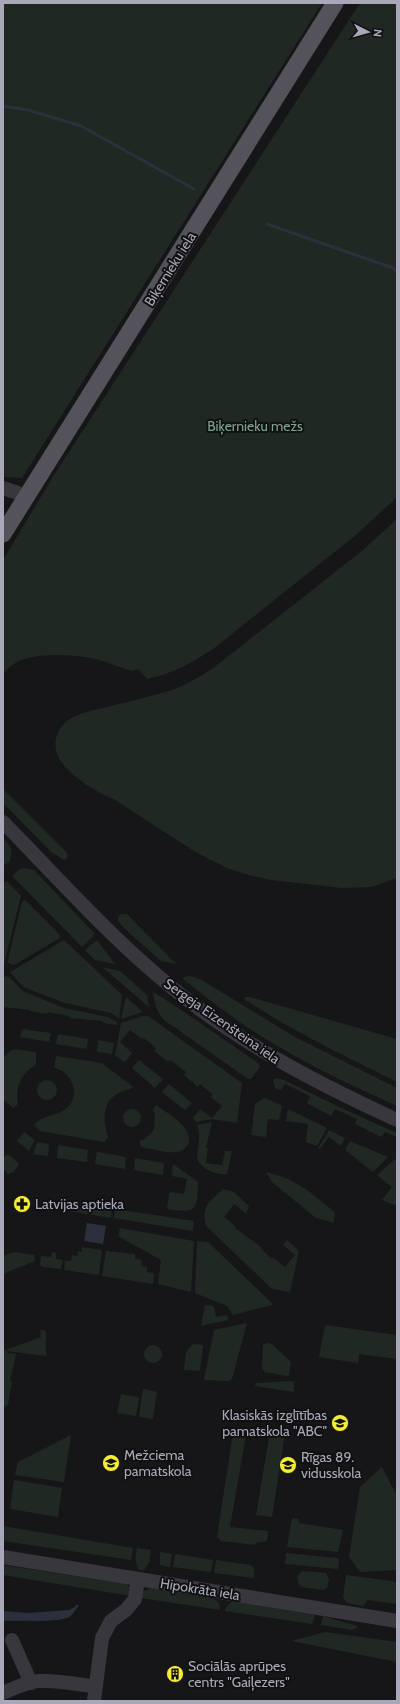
<svg xmlns="http://www.w3.org/2000/svg" width="400" height="1704" font-family="Cabin,sans-serif">
  <rect width="100%" height="100%" fill="#161618"/>
  <path fill="#202823" d="M 3,3 L 322,3 L 22,478 L 3,477 Z
    M 360,3 L 397,3 L 397,497 L 356,535 L 213,649 C 192,663 172,674 147,679 L 138,669 L 132,671 C 121,668 110,663 99,660 C 77,654 29,651 11,666 C 8,668 5,672 3,675 L 3,560 L 54,475 Z
    M 397,519 L 397,878 L 371,887 L 342,888 L 271,880 L 249,875 L 229,869 L 197,853 L 115,800 C 96,792 65,774 57,754 C 53,742 57,729 67,721 C 78,713 93,710 107,707 C 127,702 148,697 169,691 C 184,686 198,678 212,669 L 363,550 Z
    M 3,789 L 67,853 L 67,858 L 64,860 L 51,852 L 3,803 Z
    M 3,838 C 11,846 14,851 9,862 L 3,866 Z
    M 24,868 L 34,870 L 95,934 L 82,947 L 12,876 L 20,869 Z
    M 7,881 L 21,896 L 3,968 L 3,884 Z
    M 25,900 L 59,934 L 60,938 L 14,965 L 8,963 L 8,960 L 22,902 Z
    M 121,914 L 127,914 L 176,964 L 161,961 L 126,930 L 118,921 L 118,917 Z
    M 64,940 L 122,995 L 119,1018 L 111,1013 L 65,1003 L 23,987 L 10,972 Z
    M 97,940 L 115,964 L 95,960 L 85,950 Z
    M 102,967 L 120,971 L 147,995 L 149,1007 Z
    M 6,976 L 9,977 L 23,991 L 52,1003 L 64,1008 L 108,1017 L 118,1023 L 117,1025 L 103,1023 L 103,1021 L 69,1018 L 69,1016 L 48,1012 L 47,1014 L 30,1011 L 30,1010 L 3,1007 L 4,977 Z
    M 189,976 L 195,977 L 205,982 L 295,1037 L 397,1088 L 397,1106 C 349,1084 301,1062 256,1033 C 231,1017 207,998 183,979 L 184,977 Z
    M 153,992 L 174,1005 L 258,1063 L 260,1067 L 251,1079 L 248,1079 L 164,1020 C 156,1011 155,1004 153,992 Z
    M 126,997 L 143,1012 L 121,1019 Z
    M 245,997 L 250,997 L 397,1039 L 397,1082 C 345,1056 292,1031 244,999 Z
    M 143,1016 L 148,1016 L 242,1083 L 237,1123 L 212,1119 L 196,1122 L 193,1118 L 200,1109 L 212,1118 L 222,1106 L 211,1097 L 212,1094 L 200,1084 L 198,1087 L 184,1075 L 186,1072 L 170,1060 L 168,1062 L 154,1051 L 156,1048 L 144,1038 L 142,1039 L 130,1030 L 120,1042 L 132,1053 L 125,1062 L 115,1056 L 121,1023 Z
    M 22,1029 L 51,1033 L 49,1042 L 20,1037 Z
    M 58,1034 L 88,1039 L 87,1049 L 56,1044 Z
    M 98,1040 L 114,1043 L 112,1054 L 97,1052 Z
    M 15,1049 L 36,1052 L 36,1065 C 21,1073 15,1087 18,1104 L 13,1108 L 3,1099 L 3,1058 L 10,1051 Z
    M 56,1056 L 102,1063 L 133,1087 C 129,1090 123,1090 119,1093 C 101,1102 103,1121 108,1137 L 104,1142 L 40,1131 L 34,1125 C 45,1111 69,1119 74,1095 C 74,1092 74,1087 72,1083 C 68,1075 63,1070 54,1068 Z
    M 139,1060 L 163,1079 L 155,1088 L 132,1068 Z
    M 276,1078 L 284,1080 L 337,1106 L 397,1133 L 397,1137 L 385,1132 L 381,1137 L 355,1124 L 357,1119 L 335,1109 L 331,1116 L 307,1103 L 310,1096 L 285,1084 L 281,1090 L 275,1088 L 273,1080 Z
    M37 1090a10 10 0 1 1 20 0a10 10 0 1 1-20 0Z
    M 169,1084 L 192,1103 L 185,1110 L 162,1092 Z
    M 264,1098 L 268,1099 L 282,1106 L 279,1120 L 268,1119 L 266,1137 L 251,1135 L 255,1104 Z
    M 156,1105 C 168,1114 194,1127 188,1144 C 187,1147 184,1149 181,1151 C 171,1155 152,1149 141,1147 L 139,1141 L 145,1139 L 154,1130 L 155,1115 L 153,1110 Z
    M123 1118a9 9 0 1 1 18 0a9 9 0 1 1-18 0Z
    M 288,1109 L 327,1128 L 317,1146 L 306,1142 L 308,1124 L 286,1121 Z
    M 212,1122 L 206,1148 L 208,1148 L 206,1163 L 222,1165 L 225,1151 L 232,1151 L 227,1174 C 217,1176 203,1169 198,1161 C 195,1150 203,1135 197,1125 Z
    M 329,1130 L 345,1138 L 341,1146 L 329,1137 L 319,1150 L 318,1148 Z
    M 24,1132 L 35,1140 L 29,1151 L 17,1141 Z
    M 350,1141 L 388,1157 L 373,1172 L 345,1150 Z
    M 37,1142 L 49,1144 L 48,1156 L 33,1154 Z
    M 58,1145 L 88,1150 L 87,1162 L 57,1158 Z
    M 97,1152 L 126,1157 L 125,1169 L 95,1164 Z
    M 8,1154 L 19,1164 L 14,1172 L 8,1174 L 3,1169 L 3,1158 Z
    M 135,1158 L 164,1163 L 163,1175 L 134,1170 Z
    M 395,1159 L 397,1160 L 397,1206 L 382,1200 L 392,1187 L 377,1175 Z
    M 173,1164 L 198,1182 C 197,1212 197,1213 167,1209 L 169,1194 L 170,1192 L 184,1194 L 187,1179 L 172,1176 Z
    M 266,1172 C 298,1179 310,1193 335,1212 L 334,1223 L 316,1218 L 272,1182 Z
    M 223,1189 L 234,1192 L 249,1206 L 246,1214 L 234,1204 L 224,1217 L 235,1226 L 235,1228 L 262,1248 L 261,1249 L 272,1259 L 274,1258 L 285,1267 L 295,1255 L 283,1245 L 287,1240 L 299,1251 L 290,1292 L 273,1289 L 270,1287 L 206,1226 C 201,1206 209,1202 223,1189 Z
    M 43,1202 L 65,1202 L 112,1209 L 111,1218 L 43,1207 Z
    M 115,1209 L 194,1221 L 193,1231 L 114,1218 Z
    M 120,1228 L 194,1241 L 191,1292 L 158,1284 L 161,1260 L 118,1236 Z
    M 197,1241 L 208,1242 L 272,1303 L 272,1305 L 233,1315 L 227,1306 L 195,1293 Z
    M 82,1247 L 102,1250 L 99,1275 L 64,1270 L 65,1261 L 71,1261 L 72,1255 L 77,1256 L 78,1251 L 82,1252 Z
    M 106,1251 L 135,1254 L 135,1259 L 142,1260 L 141,1266 L 147,1267 L 147,1272 L 154,1273 L 153,1284 L 102,1276 Z
    M 14,1252 L 34,1255 L 35,1261 L 3,1274 L 3,1256 Z
    M 52,1252 L 56,1253 L 56,1259 L 63,1260 L 61,1269 L 43,1267 L 40,1265 L 41,1256 L 51,1257 Z
    M 205,1305 L 214,1306 L 216,1317 L 227,1315 L 228,1320 L 201,1326 Z
    M 247,1323 L 232,1379 L 228,1381 L 204,1380 L 214,1330 Z
    M 325,1325 L 397,1335 L 397,1359 L 359,1354 L 358,1363 L 319,1357 Z
    M 40,1330 L 45,1330 L 46,1332 L 46,1356 L 7,1351 L 7,1353 L 16,1354 L 10,1381 L 12,1381 L 8,1405 L 3,1407 L 3,1351 L 41,1337 Z
    M 267,1343 L 272,1344 L 291,1362 L 289,1375 L 286,1376 L 265,1372 L 262,1369 L 263,1348 L 263,1345 Z
    M 193,1344 L 203,1345 L 200,1371 L 184,1370 L 186,1352 Z
    M144 1354a9 9 0 1 1 18 0a9 9 0 1 1-18 0Z
    M 292,1381 L 294,1383 L 294,1392 L 255,1386 L 256,1383 Z
    M 143,1389 L 157,1392 L 153,1419 L 139,1417 Z
    M 121,1394 L 139,1397 L 136,1416 L 117,1413 Z
    M 238,1429 L 247,1429 L 230,1527 L 268,1531 L 267,1541 L 256,1543 L 255,1545 L 221,1541 L 217,1537 L 233,1433 Z
    M 270,1431 L 285,1434 L 272,1517 L 256,1515 Z
    M 71,1435 L 64,1482 L 15,1475 L 18,1462 Z
    M 382,1467 L 397,1496 L 397,1570 L 360,1572 L 349,1557 L 360,1487 Z
    M 14,1480 L 62,1488 L 58,1517 L 10,1509 Z
    M 292,1518 L 299,1519 L 299,1523 L 343,1530 L 338,1552 L 287,1547 Z
    M 3,1526 L 133,1548 L 131,1560 L 3,1541 Z
    M 137,1548 L 151,1550 L 149,1563 L 144,1570 L 139,1570 C 135,1562 135,1557 137,1548 Z
    M 160,1552 L 172,1554 L 170,1567 L 160,1565 Z
    M 286,1553 L 338,1558 L 339,1561 L 338,1569 L 285,1564 Z
    M 175,1554 L 213,1560 L 211,1572 L 173,1567 Z
    M 216,1560 L 251,1565 C 255,1568 255,1573 254,1578 L 214,1573 Z
    M 3,1565 L 126,1584 L 130,1587 L 131,1596 L 3,1575 Z
    M 304,1571 L 326,1573 L 329,1579 L 327,1588 L 323,1590 L 301,1587 L 298,1583 L 297,1577 L 301,1572 Z
    M 346,1575 L 392,1581 L 397,1583 L 397,1604 L 367,1600 L 366,1603 L 363,1606 L 347,1603 L 343,1597 Z
    M 151,1588 L 214,1599 L 219,1603 L 220,1610 L 141,1598 L 142,1592 Z
    M 233,1601 L 315,1615 L 312,1624 L 225,1611 L 227,1606 Z
    M 323,1616 L 357,1626 L 357,1628 L 352,1630 L 321,1625 Z
    M 325,1632 L 397,1642 L 397,1662 L 291,1641 Z"/>
  <path fill="#2c303c" d="M 87,1223 L 106,1226 L 103,1244 L 84,1241 Z
    M 76,1605 L 79,1605 C 76,1609 73,1615 69,1617 C 57,1623 18,1620 3,1621 L 3,1611 L 28,1613 L 69,1610 L 75,1607 Z"/>
  <g fill="none" stroke-linecap="round" stroke-linejoin="round">
    <path stroke="#2c303c" stroke-width="3" d="M 3,106 L 28,110 L 81,126 L 194,189
      M 267,224 L 393,268 L 397,272"/>
    <path stroke="#38373d" stroke-width="14" d="M 3,488 L 18,493 L 25,498
      M 3,822 C 54,874 102,928 157,975 C 228,1037 312,1081 397,1120
      M 3,1557 L 397,1621
      M 12,1640 L 31,1683
      M 3,1693 C 14,1688 27,1682 39,1681 C 58,1680 77,1684 96,1687
      M 94,1701 L 102,1638 L 111,1621 L 126,1610 L 135,1599 L 138,1579"/>
    <path stroke="#54535c" stroke-width="17" d="M 3,534 L 335,3"/>
  </g>
  <defs>
    <g id="pharmacy-disc" transform="scale(0.9)"><circle r="9.5" fill="#f4ed32" stroke="#111113"/><path d="M-2-6h4v4h4v4h-4v4h-4v-4h-4v-4h4Z" fill="#111"/></g>
    <g id="school-disc" transform="scale(0.9)"><circle r="9.5" fill="#f4ed32" stroke="#111113"/><path d="M0-5L7-2L0 1L-7-2ZM-4 1L0 2.5L4 1V4Q0 6-4 4Z" fill="#111"/></g>
    <g id="building-disc" transform="scale(0.9)"><circle r="9.5" fill="#f4ed32" stroke="#111113"/><path d="M-4-6H4V6H1V3H-1V6H-4ZM-2.5-4.3h1.7v1.8h-1.7ZM.8-4.3h1.7v1.8H.8ZM-2.5-1h1.7V.8h-1.7ZM.8-1h1.7V.8H.8Z" fill="#111"/></g>
  </defs>
  <g fill-rule="evenodd">
    <use href="#pharmacy-disc" x="22" y="1204"/>
    <use href="#school-disc" x="340" y="1423"/>
    <use href="#school-disc" x="111" y="1463"/>
    <use href="#school-disc" x="288" y="1465"/>
    <use href="#building-disc" x="175" y="1674"/>
  </g>
  <g text-anchor="middle" stroke-width="4" stroke-linejoin="round" paint-order="stroke">
    <g font-size="14" fill="#a8a8b8" stroke="#111113">
      <text transform="translate(170 269) rotate(-58)" y="5">Biķernieku iela</text>
      <text transform="translate(222 1021) rotate(35)" y="5">Sergeja Eizenšteina iela</text>
      <text transform="translate(200 1589) rotate(9)" y="5">Hipokrāta iela</text>
    </g>
    <g font-size="14" fill="#7ea38c" stroke="#111113">
      <text x="255" y="431">Biķernieku mežs</text>
    </g>
    <g font-size="14" fill="#a8a8b8" stroke="#111113" text-anchor="start">
      <text x="35" y="1209">Latvijas aptieka</text>
      <text x="327" y="1420" text-anchor="end">Klasiskās izglītības<tspan x="327" dy="16">pamatskola "ABC"</tspan></text>
      <text x="124" y="1460">Mežciema<tspan x="124" dy="16">pamatskola</tspan></text>
      <text x="301" y="1462">Rīgas 89.<tspan x="301" dy="16">vidusskola</tspan></text>
      <text x="188" y="1671">Sociālās aprūpes<tspan x="188" dy="16">centrs "Gaiļezers"</tspan></text>
    </g>
  </g>
  <rect width="400" height="1704" fill="none" stroke="#a8a8b8" stroke-width="8"/>
  <g transform="translate(368 32) rotate(96)" stroke="#111113" stroke-width="3" paint-order="stroke">
  <path d="M0-3L7 15L0 10L-7 15Z" fill="#a8a8b8"/>
  <text y="-6" font-size="11" font-weight="bold" text-anchor="middle" fill="#a8a8b8">N</text>
  </g>
</svg>
